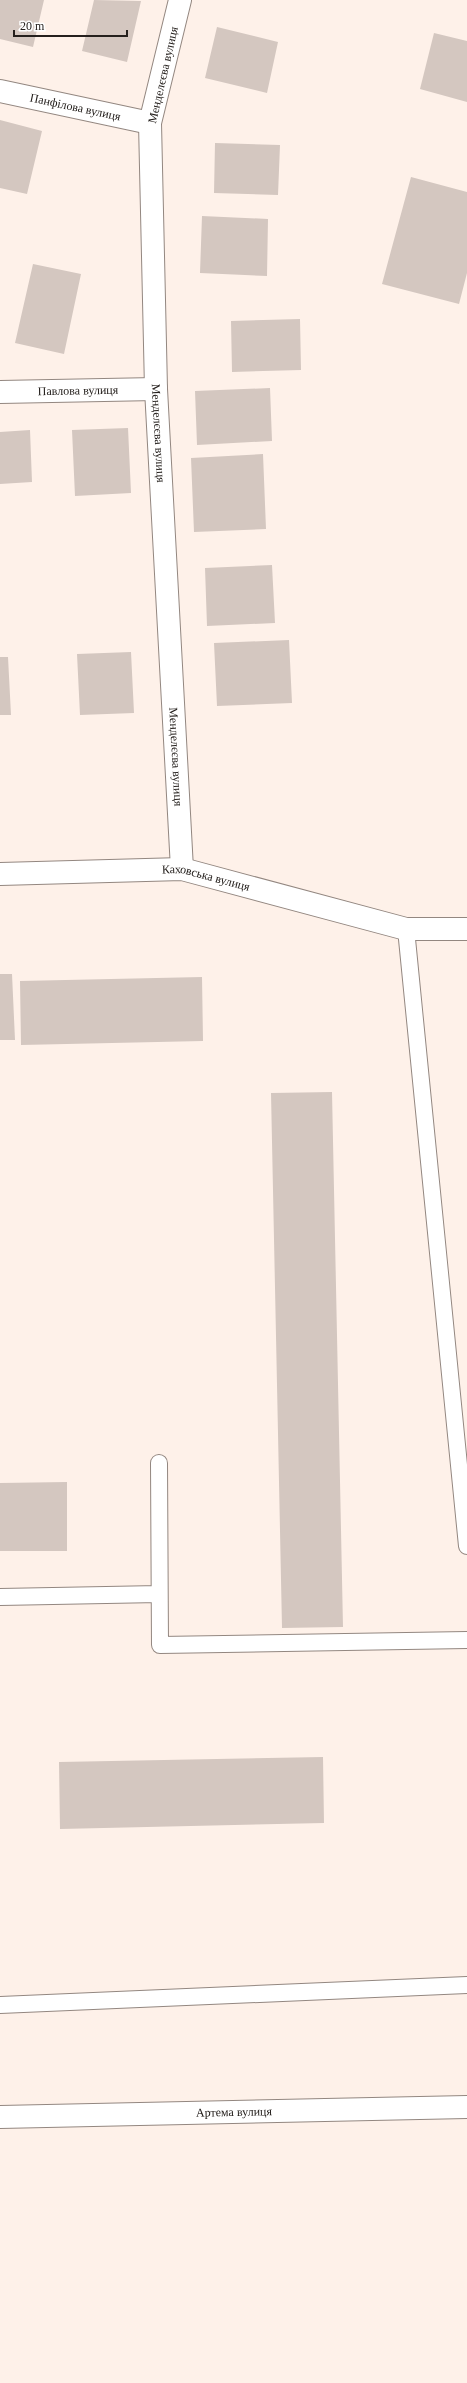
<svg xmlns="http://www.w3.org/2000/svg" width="467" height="2383" font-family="Georgia,serif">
  <rect width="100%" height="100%" fill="#fef1e9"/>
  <path fill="#d4c7c0" d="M 0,0 L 44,0 L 33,47 L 0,39 Z
    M 94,0 L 141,1 L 127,62 L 82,51 Z
    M 217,27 L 278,42 L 267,93 L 205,78 Z
    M 434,33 L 467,41 L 467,102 L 420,89 Z
    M 0,120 L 42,131 L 27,194 L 0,188 Z
    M 215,143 L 280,145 L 278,195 L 214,193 Z
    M 411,177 L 467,192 L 467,273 L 459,304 L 382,284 Z
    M 202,216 L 268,219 L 267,276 L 200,273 Z
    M 33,264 L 81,274 L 64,354 L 15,343 Z
    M 300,319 L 301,370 L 232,372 L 231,321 Z
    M 270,388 L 272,441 L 197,445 L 195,391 Z
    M 128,428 L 131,493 L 75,496 L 72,430 Z
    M 30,430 L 32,482 L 0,484 L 0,432 Z
    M 263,454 L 266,529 L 194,532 L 191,458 Z
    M 272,565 L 275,623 L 207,626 L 205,568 Z
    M 289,640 L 292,703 L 217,706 L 214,643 Z
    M 131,652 L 134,713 L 80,715 L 77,654 Z
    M 0,657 L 8,657 L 11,715 L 0,715 Z
    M 0,974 L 12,974 L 15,1040 L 0,1040 Z
    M 202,977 L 203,1041 L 21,1045 L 20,981 Z
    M 332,1092 L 343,1627 L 282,1628 L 271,1093 Z
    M 67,1482 L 67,1551 L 0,1551 L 0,1483 Z
    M 323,1757 L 324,1823 L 60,1829 L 59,1762 Z"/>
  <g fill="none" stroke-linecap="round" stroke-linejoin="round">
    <g stroke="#938780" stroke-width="18">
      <path id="service" d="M 406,929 L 467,1546
        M 159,1463 L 160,1645 L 467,1640
        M 0,1597 L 159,1594
        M 0,2005 L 467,1985"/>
    </g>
    <g stroke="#938780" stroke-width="24">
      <g id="minor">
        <path id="s1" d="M 180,0 L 150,123 L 156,389 L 182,869"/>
        <path id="s2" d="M 0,91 L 150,123"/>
        <path id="s3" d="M 0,392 L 156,389"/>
        <path id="s4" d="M 0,874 L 182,869 L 406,929 L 467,929"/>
      </g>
    </g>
    <g stroke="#938780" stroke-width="24">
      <g id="secondary">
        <path id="s5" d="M 0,2117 L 467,2107"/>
      </g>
    </g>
    <use href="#service" stroke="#fff" stroke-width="16"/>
    <use href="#minor" stroke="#fff" stroke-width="22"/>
    <use href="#secondary" stroke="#fff" stroke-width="22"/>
  </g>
  <g text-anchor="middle" stroke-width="3" stroke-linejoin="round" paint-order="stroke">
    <g font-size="12" fill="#25201d" stroke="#fff">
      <text transform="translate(163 75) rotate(-77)" y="4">Менделєєва вулиця</text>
      <text dy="4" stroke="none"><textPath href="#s2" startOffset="77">Панфілова вулиця</textPath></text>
      <text dy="4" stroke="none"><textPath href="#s3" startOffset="78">Павлова вулиця</textPath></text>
      <text dy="4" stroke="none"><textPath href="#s1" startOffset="437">Менделєєва вулиця</textPath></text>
      <text dy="4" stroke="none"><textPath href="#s1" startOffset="761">Менделєєва вулиця</textPath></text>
      <text dy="4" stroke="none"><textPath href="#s4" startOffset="207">Каховська вулиця</textPath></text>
      <text dy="4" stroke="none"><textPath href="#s5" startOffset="234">Артема вулиця</textPath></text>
    </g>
  </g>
  <path d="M14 30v6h113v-6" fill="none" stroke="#25201d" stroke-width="2"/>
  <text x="20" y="30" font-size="12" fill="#25201d" stroke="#ffffff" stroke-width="3" paint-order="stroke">20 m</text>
</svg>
